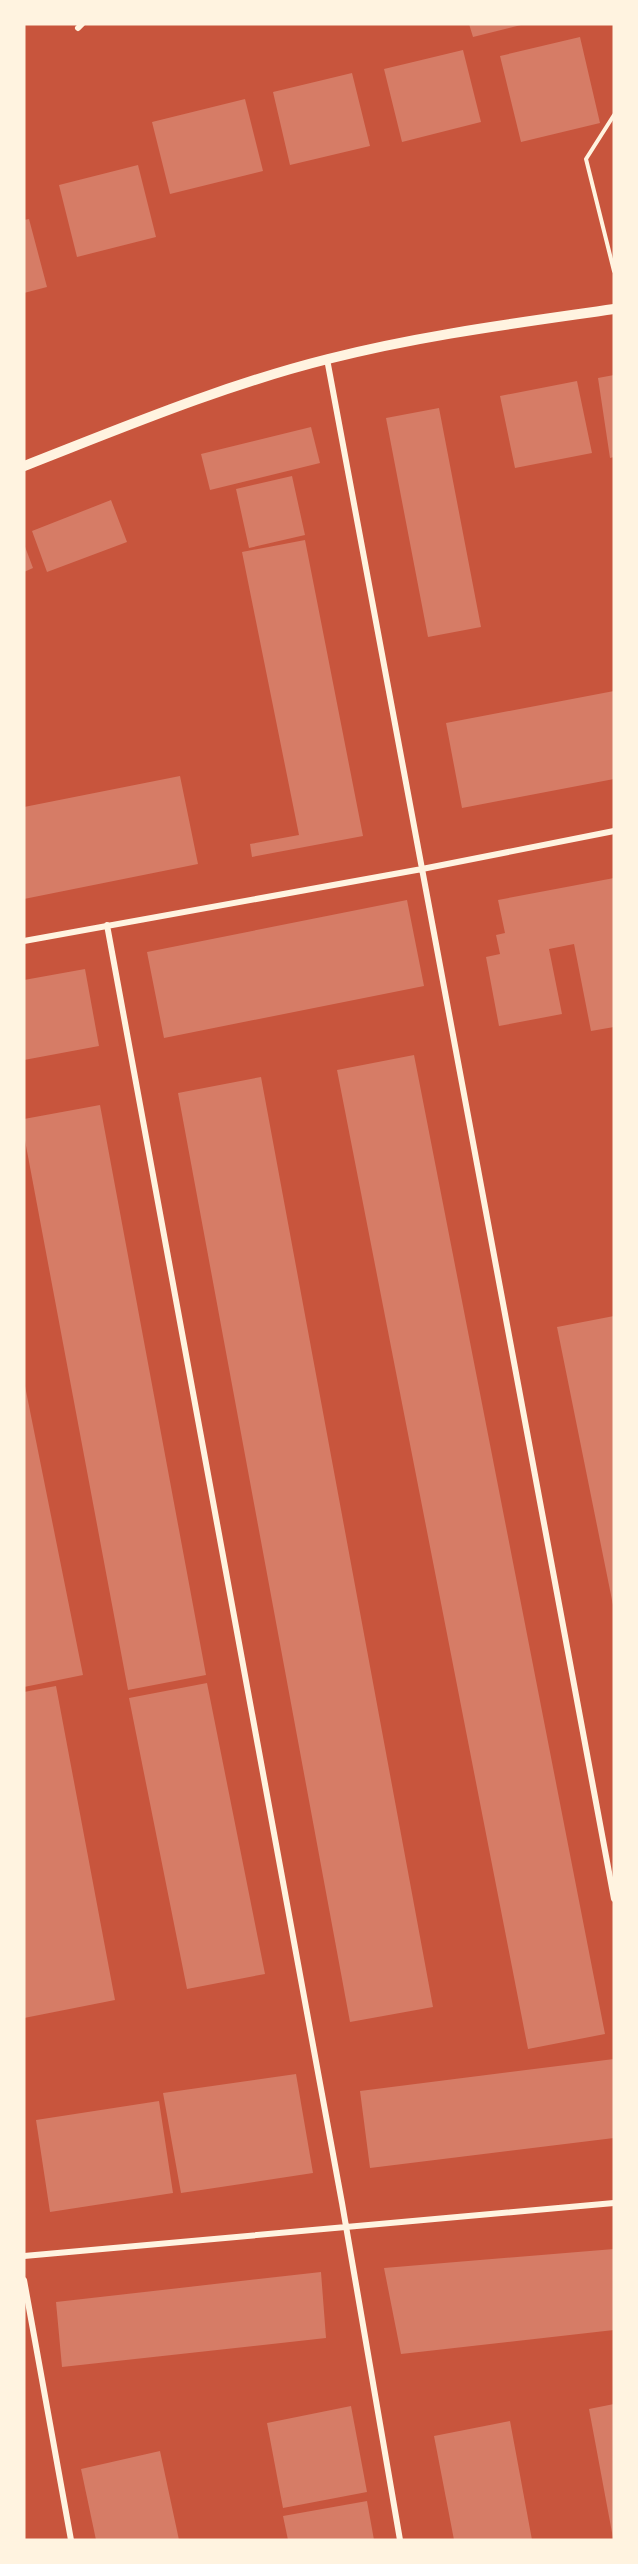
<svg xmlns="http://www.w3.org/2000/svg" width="638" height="2564" font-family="'PT Serif',serif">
  <rect width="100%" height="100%" fill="#c8553d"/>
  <path fill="#d67c66" d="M 469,24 L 521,24 L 521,25 L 473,37 Z
    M 580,37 L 600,123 L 521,142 L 500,56 Z
    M 463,50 L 481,122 L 402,142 L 384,69 Z
    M 352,73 L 370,146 L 290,165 L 273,92 Z
    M 245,99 L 263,171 L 170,194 L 152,122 Z
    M 138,165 L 156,237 L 77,257 L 59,185 Z
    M 29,219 L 47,287 L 24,293 L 24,220 Z
    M 614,375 L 614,457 L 610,458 L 598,378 Z
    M 577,381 L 592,453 L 515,468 L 500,396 Z
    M 439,408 L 481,627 L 428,637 L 386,418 Z
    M 311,427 L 320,463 L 210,490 L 201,454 Z
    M 292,476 L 305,535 L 249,548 L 236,489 Z
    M 111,500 L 127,542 L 47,572 L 32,531 Z
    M 305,540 L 363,836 L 252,857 L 250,844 L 299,835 L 242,552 Z
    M 24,544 L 33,568 L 24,572 Z
    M 614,691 L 614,779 L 462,808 L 446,723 Z
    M 180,776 L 198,864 L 24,899 L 24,807 Z
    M 614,878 L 614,1027 L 591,1031 L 574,944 L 549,949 L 562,1014 L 499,1026 L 486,957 L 500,954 L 496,935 L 505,933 L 498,900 Z
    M 407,900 L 424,986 L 164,1038 L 147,952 Z
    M 85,969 L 99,1046 L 24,1060 L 24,980 Z
    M 414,1055 L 605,2034 L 528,2049 L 337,1070 Z
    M 261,1077 L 433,2007 L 350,2022 L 178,1093 Z
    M 100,1105 L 206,1675 L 128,1690 L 24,1135 L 24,1119 Z
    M 614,1316 L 614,1605 L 613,1605 L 557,1327 Z
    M 24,1381 L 83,1675 L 24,1687 Z
    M 207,1683 L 265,1974 L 187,1989 L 129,1698 Z
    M 56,1686 L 115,2000 L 24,2018 L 24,1692 Z
    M 614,2059 L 614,2138 L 370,2168 L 360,2091 Z
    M 296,2074 L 313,2173 L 181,2193 L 163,2093 Z
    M 159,2101 L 173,2193 L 50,2212 L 36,2120 Z
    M 614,2249 L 614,2330 L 401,2354 L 384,2268 Z
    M 321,2272 L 326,2338 L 62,2367 L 56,2302 Z
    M 614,2404 L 614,2538 L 613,2538 L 589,2409 Z
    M 351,2406 L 367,2492 L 283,2508 L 267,2423 Z
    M 510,2421 L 532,2540 L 454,2540 L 434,2436 Z
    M 160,2451 L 179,2540 L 96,2540 L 81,2469 Z
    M 367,2501 L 374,2540 L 288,2540 L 283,2516 Z"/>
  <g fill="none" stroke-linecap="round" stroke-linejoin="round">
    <path stroke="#fff3e0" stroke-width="4" d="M 614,115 L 586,159 L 614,271"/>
    <path stroke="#fff3e0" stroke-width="6" d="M 78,28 L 82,24
      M 327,359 L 614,1899
      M 107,925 L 342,2203 L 400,2540
      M 24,941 L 422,869 L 614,831
      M 24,2256 L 614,2203
      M 24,2280 L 71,2540"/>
    <path stroke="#fff3e0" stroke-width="10" d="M 24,466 C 124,427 224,385 328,359 C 422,335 518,323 614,309"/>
  </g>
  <rect width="638" height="2564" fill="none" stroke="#fff3e0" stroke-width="51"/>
</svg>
